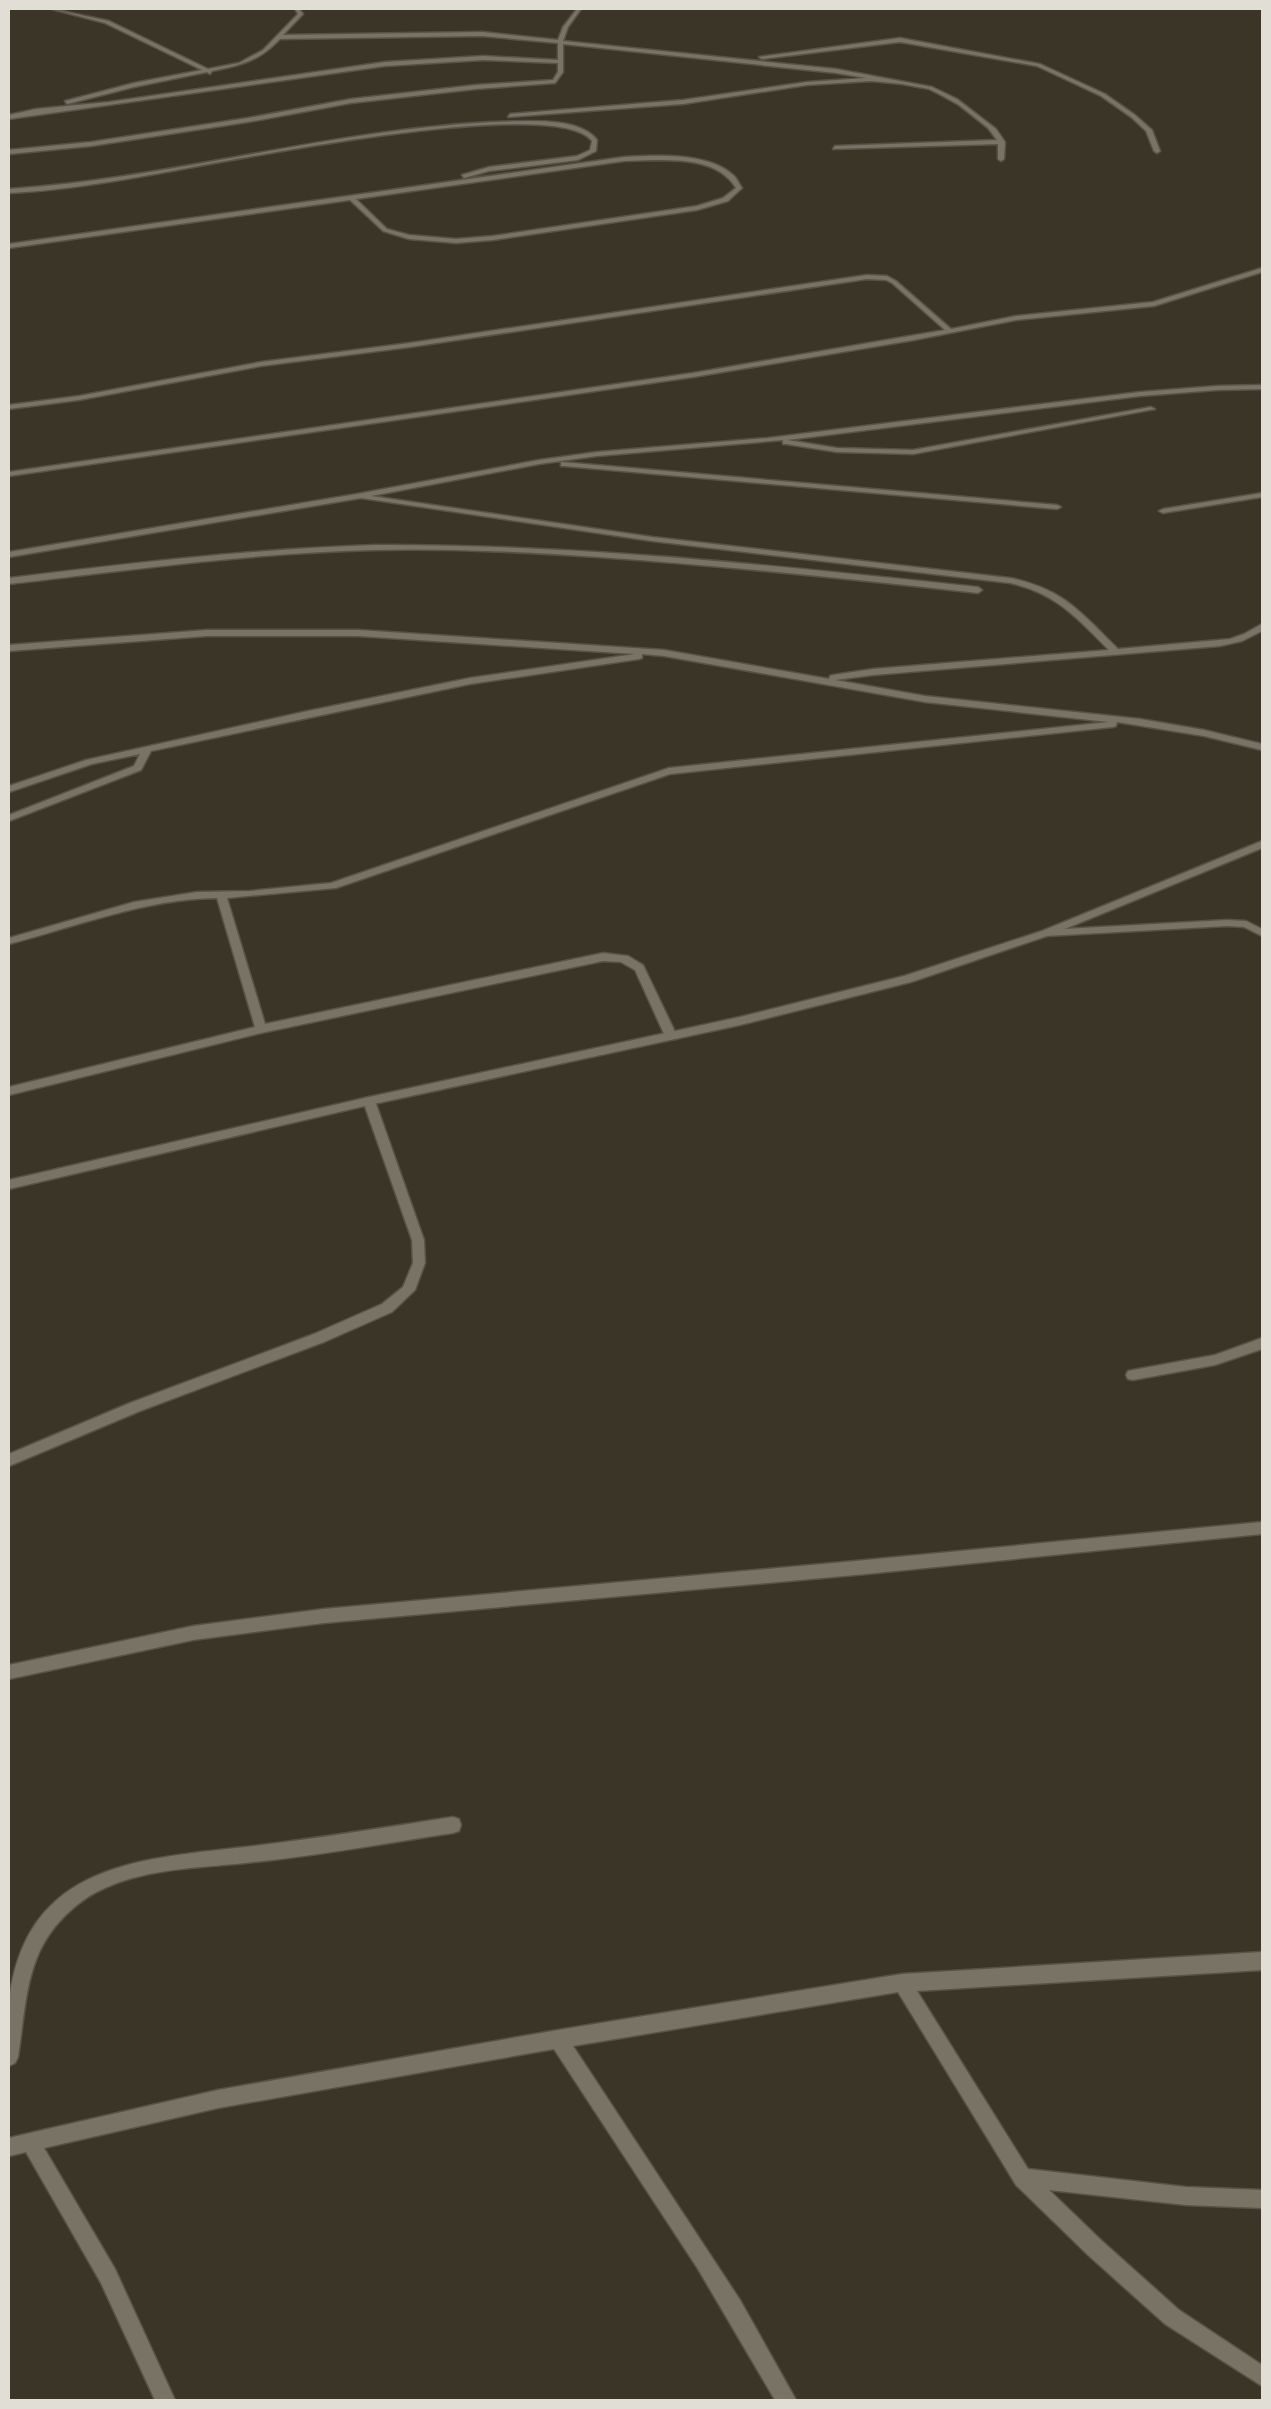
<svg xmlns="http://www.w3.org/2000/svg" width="1271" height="2409" font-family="Rubik,sans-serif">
  <rect width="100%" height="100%" fill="#3a3527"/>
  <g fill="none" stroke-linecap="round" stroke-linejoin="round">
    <g stroke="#575247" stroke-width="3">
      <path id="street" d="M 52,9 L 109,21 L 208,69 L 239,63 L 263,50 L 298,14 L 295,9 L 299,9 L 303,14 L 283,35 L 482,32 L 558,40 L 563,27 L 577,9 L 581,9 L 568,27 L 563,41 L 836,69 L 932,87 L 957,99 L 996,129 L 1005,142 L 1004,159 L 1001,161 L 998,159 L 998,144 L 833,149 L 835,146 L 997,140 L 988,128 L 959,105 L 941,95 L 929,89 L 902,84 L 871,81 L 807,85 L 683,104 L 508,117 L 510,114 L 683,100 L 807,82 L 866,78 L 836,73 L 563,44 L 563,72 L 555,83 L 476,89 L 351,103 L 248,122 L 91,146 L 9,154 L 9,150 L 91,142 L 248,118 L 351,99 L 476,85 L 553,80 L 558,72 L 558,63 L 483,60 L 385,66 L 9,119 L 9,115 L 36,109 L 109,102 L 385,62 L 483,56 L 558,60 L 558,43 L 482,36 L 280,39 C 259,61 242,65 212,71 L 210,74 L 207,72 L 134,87 L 67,104 L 65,101 L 134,83 L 202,70 L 105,23 Z
        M 900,38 L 1040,64 L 1105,94 L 1135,115 L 1152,130 L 1160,151 L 1157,153 L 1154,151 L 1146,131 L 1131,117 L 1101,96 L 1037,66 L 900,42 L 762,59 L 759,57 Z
        M 492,122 C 520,122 578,115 597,140 L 596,151 L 578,160 L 489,171 L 464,178 L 462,175 L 489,167 L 577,156 L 590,150 L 592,141 C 555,92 210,165 144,176 C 99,184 54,191 9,193 L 9,189 C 172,178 329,130 492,122 Z
        M 624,157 C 655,155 709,152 733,175 C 737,178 739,184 742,188 L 728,201 L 697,210 L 493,240 L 456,243 L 409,239 L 383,231 L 350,200 L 9,248 L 9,244 ZM 653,160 C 682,160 719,160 736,188 L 723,198 L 697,206 L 493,236 L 456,239 L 409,235 L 387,229 L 356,199 L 624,161 Z
        M 1262,268 L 1262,272 L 1154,306 L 1016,320 L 914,340 L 693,377 L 9,476 L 9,472 L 693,373 L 945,330 L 892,283 L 886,280 L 867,279 L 410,347 L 261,366 L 79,400 L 9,409 L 9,405 L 79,396 L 261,362 L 410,343 L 867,275 L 887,276 L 896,281 L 951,329 L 1016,316 L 1153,302 Z
        M 1262,385 L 1262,389 L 1217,390 L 1140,396 L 787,440 L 837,448 L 913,450 L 1151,407 L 1155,409 L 913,454 L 837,452 L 786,444 L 783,444 L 783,440 L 597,456 L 539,464 L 371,496 L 652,537 L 1010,578 C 1064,589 1081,613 1118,649 L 1230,639 L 1244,634 L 1262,624 L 1262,631 L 1242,641 L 1220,646 L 873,675 L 835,680 L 925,696 L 1140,719 L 1204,730 L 1262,744 L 1262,750 L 1204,736 L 1117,722 L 1116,726 L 1113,727 L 670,774 L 336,888 L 227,898 L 265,1024 L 603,953 L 628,956 L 643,965 L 677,1036 L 675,1039 L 667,1039 L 665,1036 L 635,970 L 621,962 L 603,961 L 261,1033 L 9,1095 L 9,1087 L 255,1027 L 217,898 C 145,899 78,926 9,944 L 9,938 L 134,902 L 197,892 L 250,891 L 331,883 L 669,768 L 1109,722 L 925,702 L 664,656 L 642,654 L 642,658 L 639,659 L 470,684 L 151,751 L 141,770 L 9,821 L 9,815 L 134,766 L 140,754 L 92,764 L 9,792 L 9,786 L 86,760 L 308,711 L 470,678 L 635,654 L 358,636 L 207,636 L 9,651 L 9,645 L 207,630 L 358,630 L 664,650 L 829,679 L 830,676 L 833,675 L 873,669 L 1109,650 C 1077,618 1056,593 1010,583 L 652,541 L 361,498 L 9,557 L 9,552 L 357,494 L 539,460 L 597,452 L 768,438 L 1140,392 L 1217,386 Z
        M 561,462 L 1057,505 L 1061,507 L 1057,509 L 564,466 L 561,466 Z
        M 1262,493 L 1262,497 L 1163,513 L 1159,511 L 1163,509 Z
        M 375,545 C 577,544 778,566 978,587 L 982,590 L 978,593 C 852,579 725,566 598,557 C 524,552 448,548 374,550 C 251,553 130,570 9,584 L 9,578 C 131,563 253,549 375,545 Z
        M 1227,920 L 1246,921 L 1262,929 L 1262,936 L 1244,927 L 1227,926 L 1046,936 L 1041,933 L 1046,930 Z
        M 369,1097 L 375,1101 L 424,1240 L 425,1263 L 415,1290 L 392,1312 L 324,1342 L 140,1411 L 9,1466 L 9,1454 L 130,1403 L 314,1334 L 382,1304 L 403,1287 L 413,1263 L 412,1240 L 363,1101 Z
        M 1262,1338 L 1262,1349 L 1215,1365 L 1133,1380 L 1128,1379 L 1126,1375 L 1128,1371 L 1133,1370 L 1215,1355 Z
        M 1262,1522 L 1262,1534 L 866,1574 L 324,1623 L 193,1640 L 9,1679 L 9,1665 L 193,1626 L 324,1609 L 866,1560 Z
        M 453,1817 L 459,1819 L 461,1825 L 459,1831 L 453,1833 C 387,1843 321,1855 254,1862 C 205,1868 151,1867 105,1888 C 81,1898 57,1920 44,1943 C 25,1976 24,2020 18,2057 L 15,2063 L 9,2066 C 9,2045 6,2022 9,2001 C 26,1861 142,1859 254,1846 C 321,1838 387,1827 453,1817 Z
        M 1262,1952 L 1262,1970 L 917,1991 L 1028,2169 L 1186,2187 L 1262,2190 L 1262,2208 L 1186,2205 L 1049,2190 L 1102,2241 L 1179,2310 L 1262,2365 L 1262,2386 L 1165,2324 L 1088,2255 L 1016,2185 L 898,1992 L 573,2046 L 740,2300 L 796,2400 L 775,2400 L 698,2269 L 554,2049 L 218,2108 L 44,2148 L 115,2269 L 175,2400 L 155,2400 L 101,2283 L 26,2152 L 9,2156 L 9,2138 L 30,2133 L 218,2090 L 558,2030 L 902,1974 Z"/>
    </g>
    <g stroke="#575247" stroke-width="3">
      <path id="secondary" d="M 1262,841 L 1262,848 L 1050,935 L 911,982 L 740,1025 L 369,1105 L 9,1189 L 9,1180 L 369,1097 L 740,1017 L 904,976 L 1042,931 Z"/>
    </g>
    <use href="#street" fill="#787364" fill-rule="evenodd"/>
    <use href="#secondary" fill="#787364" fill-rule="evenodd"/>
  </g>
  <rect width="1271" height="2409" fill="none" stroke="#e1ded6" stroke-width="20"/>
</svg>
